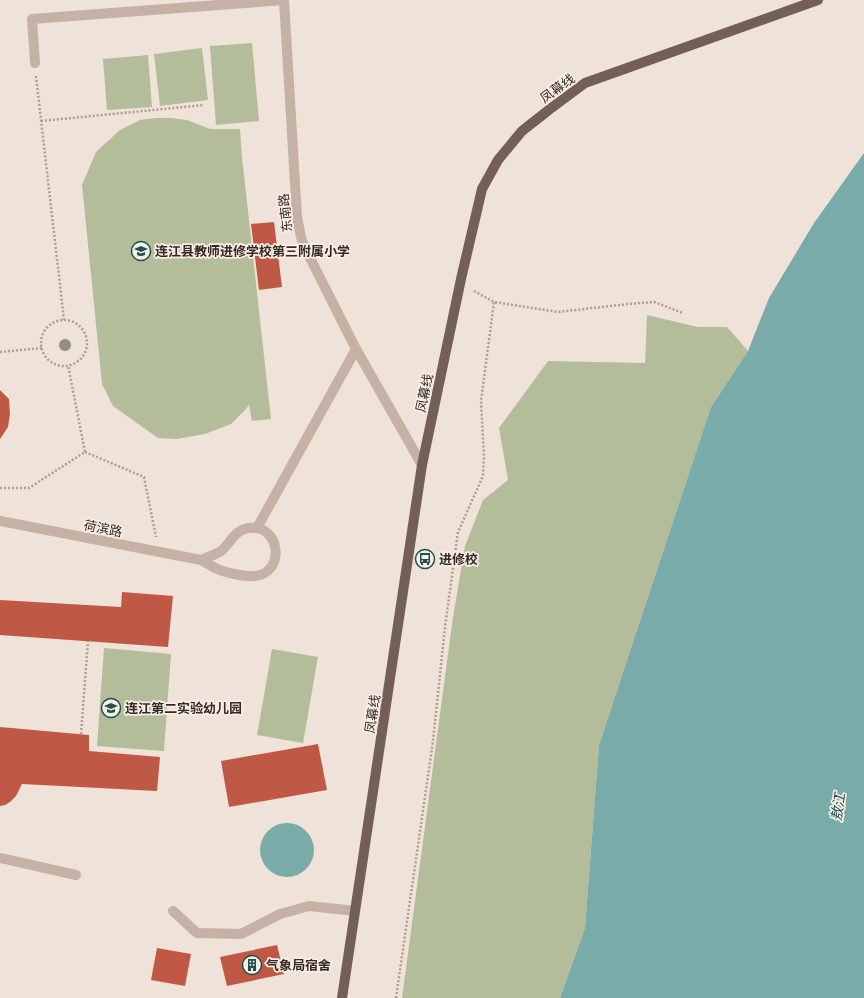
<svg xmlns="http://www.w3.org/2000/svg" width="864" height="998" font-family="Roboto,'Noto Sans SC',sans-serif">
  <rect width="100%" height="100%" fill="#efe2d8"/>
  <path fill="#b4bd99" d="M 252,43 L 259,121 L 216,125 L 210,46 Z
    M 202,48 L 208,100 L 160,106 L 154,54 Z
    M 148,55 L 152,107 L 107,110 L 103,59 Z
    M 156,118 L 171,118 L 187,120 L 210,129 L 240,129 L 242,157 L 271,419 L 252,421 L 249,405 L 245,410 L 231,424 L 205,434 L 177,439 L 158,438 L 113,406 L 102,384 L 82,185 L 96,152 L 120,130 L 140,120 Z
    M 647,315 L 698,327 L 727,327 L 748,351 L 711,407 L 599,745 L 585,928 L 560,998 L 402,998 L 453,617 L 465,546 L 483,500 L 508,480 L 499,428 L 548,361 L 645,363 Z
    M 104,648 L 171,654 L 164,751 L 97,746 Z
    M 272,649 L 318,657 L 303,743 L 257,735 Z"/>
  <path fill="#79aba8" d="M 864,153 L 864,998 L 560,998 L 585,928 L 599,745 L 711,407 L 748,351 L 769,298 L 814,223 Z
    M260 850a27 27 0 1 1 54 0a27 27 0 1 1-54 0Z"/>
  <path fill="#bf5946" d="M 274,222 L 282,287 L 259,290 L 251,224 Z
    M 0,390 L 9,399 L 10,414 L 8,427 L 0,439 Z
    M 122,592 L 173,596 L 168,647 L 0,635 L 0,600 L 121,607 Z
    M 0,727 L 89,735 L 89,751 L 160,757 L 157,791 L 22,784 L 16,796 L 10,802 L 5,805 L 0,806 Z
    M 318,744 L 327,790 L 229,807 L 221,761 Z
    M 277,945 L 284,974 L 227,986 L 220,957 Z
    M 157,948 L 191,954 L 185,986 L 151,980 Z"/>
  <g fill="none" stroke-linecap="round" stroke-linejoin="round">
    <path stroke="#b29b8f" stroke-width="2.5" stroke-dasharray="2 2" stroke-linecap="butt" d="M 36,76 L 64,320
      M 41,121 L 204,105
      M 474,291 L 494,302 L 558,312 L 628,304 L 654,302 L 683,313
      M41 343a23 23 0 1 1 46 0a23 23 0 1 1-46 0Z
      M 0,352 L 42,348
      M 85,452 L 144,477 L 156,537
      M 0,488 L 29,488 L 85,452 L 68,365
      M 81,734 L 88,641
      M 396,998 L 433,741 L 445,627 L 458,532 L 483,476 L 484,456 L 481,401 L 494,302"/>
    <path stroke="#c6b1a5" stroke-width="10" d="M 284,0 L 297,217 L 301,237 L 304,246 L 356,349 L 422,465
      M 35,63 L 32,19 L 284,0
      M 0,521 L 201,560 C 207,563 214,568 220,570 C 228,573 246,577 254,576 C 286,574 281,524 249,528 C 234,530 231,543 221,551 C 215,555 208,557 201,560
      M 257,528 L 356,349
      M 0,858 L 76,875
      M 173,911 L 197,933 L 241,934 L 280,914 L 309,906 L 355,911"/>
    <path stroke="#745f58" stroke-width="10" d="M 342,998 L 422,465 L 461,279 L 482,189 L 498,160 L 522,131 L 550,109 L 585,83 L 818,0"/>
  </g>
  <circle fill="#929179" cx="65" cy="345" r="6"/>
  <defs>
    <g id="school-ring" transform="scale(1)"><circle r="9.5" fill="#f8ede4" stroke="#1e5150" stroke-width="1.5"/><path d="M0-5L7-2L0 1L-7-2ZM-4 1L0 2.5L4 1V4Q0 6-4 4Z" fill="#1e5150"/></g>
    <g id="bus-ring" transform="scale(1)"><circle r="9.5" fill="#f8ede4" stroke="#1e5150" stroke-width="1.5"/><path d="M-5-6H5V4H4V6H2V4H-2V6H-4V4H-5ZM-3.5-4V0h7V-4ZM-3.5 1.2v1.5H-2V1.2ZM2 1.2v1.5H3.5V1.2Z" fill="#1e5150"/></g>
    <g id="building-ring" transform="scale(1)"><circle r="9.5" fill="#f8ede4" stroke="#1e5150" stroke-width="1.5"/><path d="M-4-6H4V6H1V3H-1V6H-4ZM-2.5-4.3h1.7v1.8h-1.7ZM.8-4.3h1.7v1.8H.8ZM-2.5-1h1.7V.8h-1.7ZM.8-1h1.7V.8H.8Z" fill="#1e5150"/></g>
  </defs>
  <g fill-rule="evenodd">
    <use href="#school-ring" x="141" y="251"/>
    <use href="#bus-ring" x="425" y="559"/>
    <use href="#school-ring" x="111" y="708"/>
    <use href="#building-ring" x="252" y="965"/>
  </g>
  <g text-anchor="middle" stroke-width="3.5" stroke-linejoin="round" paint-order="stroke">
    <g font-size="13" fill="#332926" stroke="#f8ede4">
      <text transform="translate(557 88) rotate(-36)" y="5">凤幕线</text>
      <text transform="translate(285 213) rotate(-96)" y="5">东南路</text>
      <text transform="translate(424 393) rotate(-78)" y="5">凤幕线</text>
      <text transform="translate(103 528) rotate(11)" y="5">荷滨路</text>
      <text transform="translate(372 714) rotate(-81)" y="5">凤幕线</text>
    </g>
    <g font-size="13" font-weight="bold" fill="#332926" stroke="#f8ede4" text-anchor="start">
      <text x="155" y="256">连江县教师进修学校第三附属小学</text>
      <text x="439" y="564">进修校</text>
      <text x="125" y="713">连江第二实验幼儿园</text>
      <text x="266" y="970">气象局宿舍</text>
    </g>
    <g font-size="14" font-style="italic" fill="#1e5150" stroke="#f8ede4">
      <text transform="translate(838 807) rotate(-82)" y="5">敖江</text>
    </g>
  </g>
</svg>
